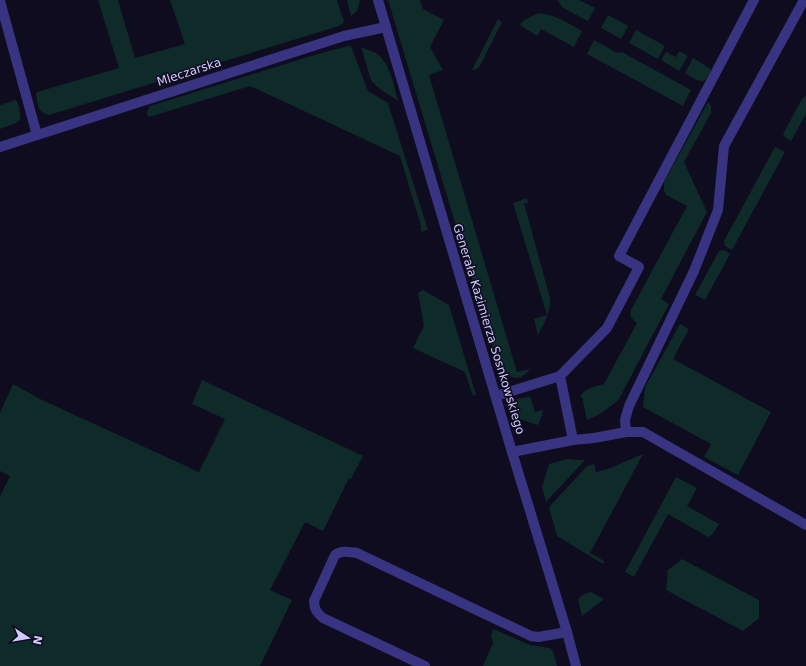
<svg xmlns="http://www.w3.org/2000/svg" width="806" height="666" font-family="'DejaVu Sans',sans-serif">
  <rect width="100%" height="100%" fill="#0f0c20"/>
  <path fill="#0e2a29" d="M 98,0 L 118,0 L 135,58 L 185,44 L 170,0 L 337,0 L 344,22 L 339,26 L 49,115 C 37,112 38,105 36,95 L 37,92 L 119,68 Z
    M 347,0 L 360,0 L 357,11 L 351,16 Z
    M 388,0 L 420,0 L 423,9 L 444,20 L 430,47 L 443,70 L 429,75 L 517,372 L 530,369 C 527,373 522,378 516,378 C 511,377 508,375 502,376 L 475,289 Z
    M 557,0 L 579,0 L 595,8 L 588,21 L 563,8 Z
    M 539,13 C 556,15 568,23 582,31 L 574,47 L 541,29 L 537,36 L 520,25 C 524,19 532,16 539,13 Z
    M 608,15 L 628,26 L 621,39 L 601,28 Z
    M 498,19 L 502,22 L 480,66 C 477,69 475,70 472,70 Z
    M 636,30 L 665,46 L 658,59 L 629,43 Z
    M 594,40 L 617,53 L 622,52 L 691,90 L 683,106 L 587,54 Z
    M 348,46 L 351,46 L 368,91 L 388,103 L 428,230 L 421,232 L 421,226 L 400,156 L 250,86 L 149,117 L 147,115 L 147,112 L 150,106 L 311,56 Z
    M 361,47 C 366,49 371,51 376,53 C 390,62 394,86 398,101 C 389,94 377,89 371,80 Z
    M 679,51 L 688,56 L 679,71 L 661,60 L 666,52 L 676,57 Z
    M 693,58 L 711,69 C 710,72 708,78 705,80 C 701,84 689,76 685,73 Z
    M 806,96 L 806,114 L 791,141 L 785,137 L 783,134 L 802,99 Z
    M 16,100 C 19,105 21,114 20,120 L 16,123 L 0,129 L 0,105 Z
    M 708,102 L 711,106 L 711,113 L 684,162 L 707,212 L 661,299 L 669,304 L 619,399 C 609,408 600,415 587,420 L 582,397 L 580,397 C 584,388 595,387 604,384 L 637,323 C 632,319 629,316 631,310 L 687,206 L 666,195 L 664,190 L 664,182 Z
    M 775,147 L 785,152 L 732,250 L 725,246 L 724,241 Z
    M 527,198 L 528,203 L 524,203 L 550,298 C 551,312 544,323 538,335 L 534,319 L 547,315 L 513,203 Z
    M 724,250 L 730,254 L 705,300 L 695,295 L 719,251 Z
    M 423,290 L 449,305 L 476,395 L 473,396 L 465,372 L 413,348 L 424,326 L 418,293 Z
    M 680,324 L 689,329 L 673,359 L 771,412 L 738,475 L 704,457 L 711,444 L 643,407 L 645,387 Z
    M 202,380 L 363,456 L 351,479 L 349,478 L 323,531 L 305,522 L 270,590 L 292,600 L 260,666 L 0,666 L 0,496 L 10,476 L 0,471 L 0,413 L 13,384 L 40,399 L 199,472 L 225,419 L 192,404 Z
    M 530,396 L 535,412 L 543,410 L 542,416 L 538,425 L 531,423 L 520,419 L 516,399 C 521,398 525,398 530,396 Z
    M 643,454 L 590,553 L 604,561 L 603,564 L 557,536 L 549,507 L 587,466 L 594,464 L 596,472 L 608,469 Z
    M 568,459 L 578,460 L 585,460 L 546,502 L 542,487 L 549,464 Z
    M 676,477 L 697,488 L 687,506 L 719,524 L 712,535 L 708,537 L 668,514 L 634,577 L 625,572 Z
    M 682,559 L 759,600 L 759,618 L 743,631 L 666,590 L 668,570 Z
    M 591,592 L 604,599 L 582,616 L 578,600 C 581,595 586,593 591,592 Z
    M 493,629 L 530,645 L 550,648 L 553,651 L 557,666 L 483,666 L 493,643 L 491,635 Z"/>
  <g fill="none" stroke-linecap="round" stroke-linejoin="round">
    <path stroke="#383481" stroke-width="10" d="M 0,1 L 37,135
      M 496,396 L 560,376
      M 626,432 L 625,420 L 629,406 L 694,271 L 718,210 L 724,146 L 804,0
      M 573,440 L 560,376 L 607,328 L 639,267 L 619,256 L 754,0
      M 512,452 L 573,440 L 594,438 L 626,432 L 643,432 L 806,525
      M 425,666 L 323,618 C 317,613 314,609 314,601 L 335,555 C 342,550 349,552 357,553 L 531,636 L 538,637 L 567,632"/>
    <path stroke="#383481" stroke-width="10" d="M 0,147 L 344,36 L 386,27"/>
    <path stroke="#383481" stroke-width="10" d="M 378,0 L 512,452 L 567,632 L 576,666"/>
  </g>
  <g text-anchor="middle" stroke-width="3" stroke-linejoin="round" paint-order="stroke">
    <g font-size="12" fill="#d1caff" stroke="#0f0c20">
      <text transform="translate(189 72) rotate(-18)" y="4">Mleczarska</text>
      <text transform="translate(489 329) rotate(73)" y="4">Generała Kazimierza Sosnkowskiego</text>
    </g>
  </g>
  <g transform="translate(28 638) rotate(102)" stroke="#0f0c20" stroke-width="3" paint-order="stroke">
  <path d="M0-3L7 15L0 10L-7 15Z" fill="#d1caff"/>
  <text y="-6" font-size="11" font-weight="bold" text-anchor="middle" fill="#d1caff">N</text>
  </g>
</svg>
